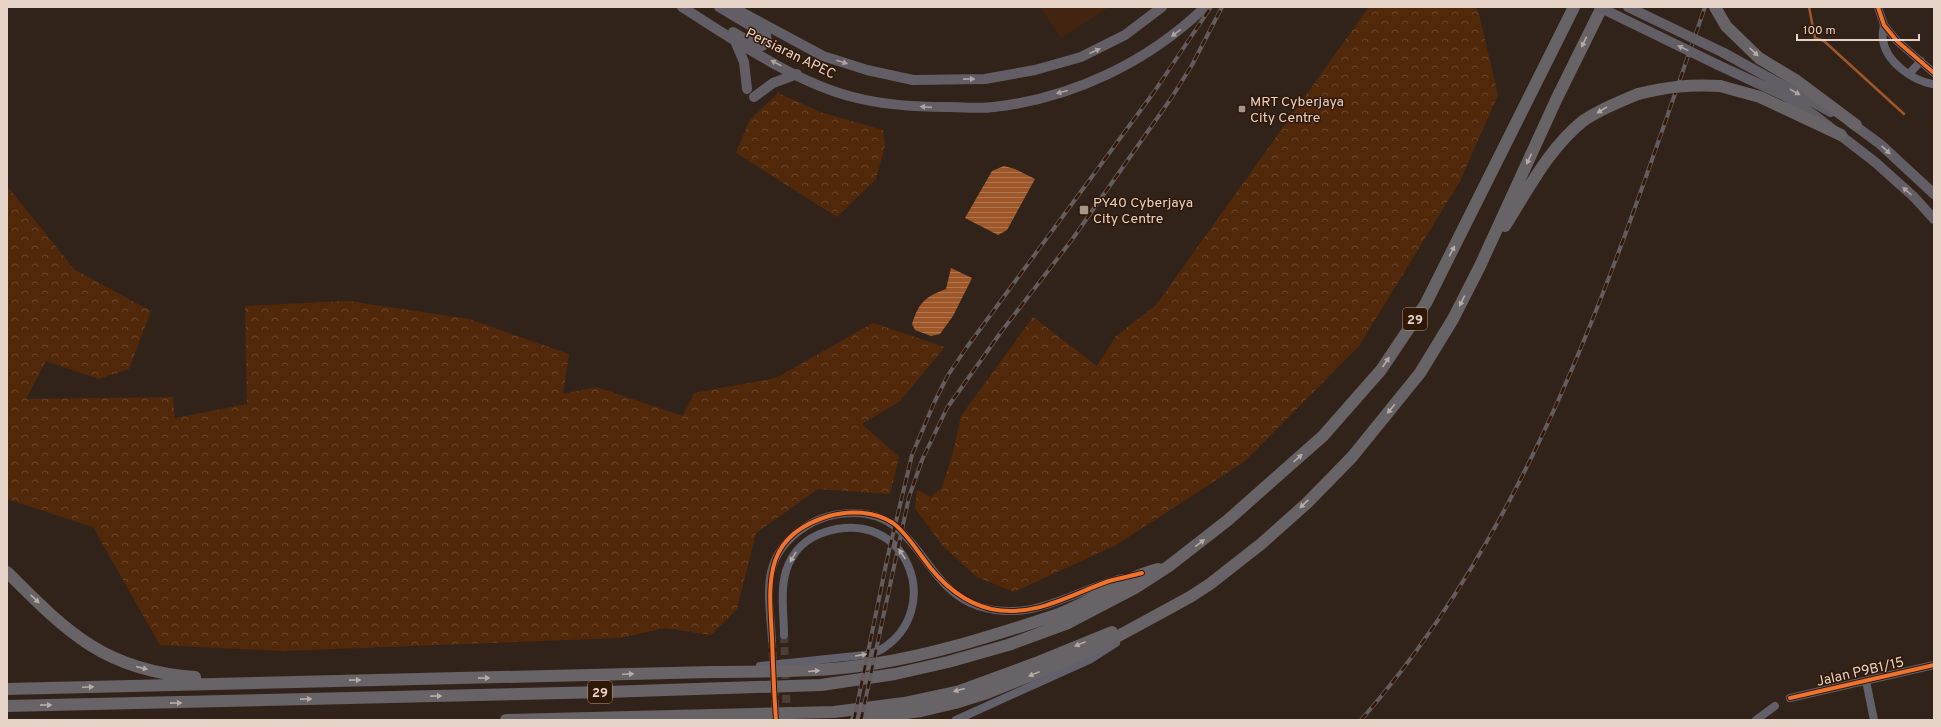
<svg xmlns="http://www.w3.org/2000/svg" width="1941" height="727" font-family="Overpass,sans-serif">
  <defs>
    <pattern id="forest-crowns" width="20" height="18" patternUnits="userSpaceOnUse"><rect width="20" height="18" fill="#52280a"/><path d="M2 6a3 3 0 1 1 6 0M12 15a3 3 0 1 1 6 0" fill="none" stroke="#6b462c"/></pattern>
    <pattern id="water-rules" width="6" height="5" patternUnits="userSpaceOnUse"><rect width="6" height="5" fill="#9e5728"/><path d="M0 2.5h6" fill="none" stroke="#b07650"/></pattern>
  </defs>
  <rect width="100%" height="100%" fill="#32231a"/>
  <path fill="#422410" d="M 1040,7 L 1109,7 L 1061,38 Z"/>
  <path fill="url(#forest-crowns)" d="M 1369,7 L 1476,7 L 1479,14 L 1498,95 L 1460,181 L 1359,346 L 1244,462 L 1116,545 L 1014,592 L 977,577 L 942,545 L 915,508 L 917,490 L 931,497 L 942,487 L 953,453 L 961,416 L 1033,317 L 1097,366 L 1116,336 L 1156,305 Z
    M 778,93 L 823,113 L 883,130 L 885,146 L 876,179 L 837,217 L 736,153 L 749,121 Z
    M 7,186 L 75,270 L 151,311 L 129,369 L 99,379 L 46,361 L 26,399 L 173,397 L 175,418 L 247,404 L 245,306 L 348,301 L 469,319 L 569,354 L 563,394 L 596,387 L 683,416 L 694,393 L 776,378 L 873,323 L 945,347 L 900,401 L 862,424 L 899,457 L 890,494 L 818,489 L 756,533 L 737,609 L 711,635 L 665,628 L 620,638 L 282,651 L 160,645 L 93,527 L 7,499 Z"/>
  <path fill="url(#water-rules)" d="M 1004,166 L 1015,169 L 1035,179 L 1007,230 L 998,235 L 965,218 L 992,171 Z
    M 951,268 L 972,278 L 953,316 L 940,334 L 931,336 L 915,330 L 912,324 C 919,302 925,297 946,289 Z"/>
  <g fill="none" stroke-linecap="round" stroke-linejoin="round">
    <path stroke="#9e5728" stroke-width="2.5" d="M 1809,7 L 1815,38 L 1824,41 L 1904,114"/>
    <path stroke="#4d3d34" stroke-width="8" stroke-dasharray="8 4" stroke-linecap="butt" d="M 784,635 L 787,720
      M 772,640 L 776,720"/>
    <path stroke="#61606b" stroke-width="8" d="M 1878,7 L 1884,25 L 1897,41 L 1934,73
      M 1884,25 C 1883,30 1882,35 1883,40 C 1886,62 1912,80 1932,84
      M 1909,74 L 1921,61
      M 772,640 C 769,593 759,557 805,527 C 820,517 837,513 854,513 C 919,513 922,587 978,606 C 1033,624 1073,590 1123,578
      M 760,666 L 865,655 C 871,653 877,652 882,649 C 945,609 908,506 825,532 C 806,538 792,552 786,571 C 780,591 784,615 784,635
      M 1866,681 L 1874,720
      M 1790,698 L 1934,665
      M 956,720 L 1091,659 L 1116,643
      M 1756,720 L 1775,706"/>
    <path stroke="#635e65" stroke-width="10" d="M 682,7 C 733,39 794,82 853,97 C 883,105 917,107 948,107 C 963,107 979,109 994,107 C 1073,98 1148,62 1205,7
      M 719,7 L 766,35 L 767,42 L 762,46 L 754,44 L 733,32
      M 732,7 L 823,56 L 867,70 L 913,80 L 985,79 L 1035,70 L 1081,57 L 1125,35 L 1162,7
      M 735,41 L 744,62 L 747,89
      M 1724,53 L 1831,112
      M 1718,65 L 1785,96 L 1814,115 L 1875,162 L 1914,197 L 1934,219
      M 754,97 L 773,83 L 797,74
      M 1850,122 L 1880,144 L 1934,194"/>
    <path stroke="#686366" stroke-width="12" d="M 1715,7 L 1726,26 L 1759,58 L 1797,81 L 1856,125
      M 1720,86 L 1760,97 L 1841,135
      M 1505,226 C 1528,190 1549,148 1583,121 C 1600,109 1619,102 1638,94
      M 7,572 C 67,632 105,671 195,677
      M 7,689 L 711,672 C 765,671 819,673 872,664 C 932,655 992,636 1050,617 C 1088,605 1120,579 1158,569
      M 7,706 L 606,692 L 821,685 L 895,674 L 948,662 L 1008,645 L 1068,623 L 1135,588 L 1169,566 L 1228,520 L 1323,436 L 1381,370 L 1426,303 L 1574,7
      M 506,720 L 834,712 L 904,703 L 960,691 L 1036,663 L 1112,632
      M 856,720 L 921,711 L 955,703 L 987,693 L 1089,652 L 1190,597 L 1210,584 L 1261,544 L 1307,503 L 1352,457 L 1420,373 L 1453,319 L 1480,266 L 1557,98 L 1602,7"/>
    <g stroke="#655c5e" stroke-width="4">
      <path id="rail" d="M 854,720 L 888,555 L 912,455 L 934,403 L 948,375 L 967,347 L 1154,92 L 1211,7
        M 861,720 L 909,497 L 922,460 L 947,408 L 1001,332 L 1071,241 L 1172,97 L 1192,65 L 1222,7
        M 1361,720 C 1537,520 1619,254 1705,7"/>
    </g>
    <use href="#rail" stroke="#311706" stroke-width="2.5" stroke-dasharray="8" stroke-linecap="butt"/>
    <path stroke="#635e65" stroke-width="10" d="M 1599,7 L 1718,65
      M 1628,7 L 1724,53"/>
    <path stroke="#686366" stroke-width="12" d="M 1638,94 C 1667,87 1689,84 1720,86"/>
    <g stroke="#311706" stroke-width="6">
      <path id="cycleway" d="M 1878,7 L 1884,25 L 1897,41 L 1934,73
        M 1790,698 L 1934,665
        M 776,720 C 774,693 773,666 772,638 C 769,582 762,536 829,516 C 849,510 875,511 893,523 C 905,532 914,546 923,558 C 940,582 961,602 991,609 C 1035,618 1069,595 1109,581 C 1120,578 1131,576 1142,573"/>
    </g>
    <use href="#cycleway" stroke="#ef722f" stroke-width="4"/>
  </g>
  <defs><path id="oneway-solid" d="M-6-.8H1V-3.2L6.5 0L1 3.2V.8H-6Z"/></defs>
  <g fill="#b1a4a0">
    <use href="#oneway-solid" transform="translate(1176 33) rotate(143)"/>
    <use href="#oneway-solid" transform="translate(1683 48) rotate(-154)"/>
    <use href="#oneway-solid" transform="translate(1095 51) rotate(-24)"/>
    <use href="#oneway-solid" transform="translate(842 62) rotate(18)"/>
    <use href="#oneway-solid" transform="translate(776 63) rotate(-152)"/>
    <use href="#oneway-solid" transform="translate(969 79) rotate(-1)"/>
    <use href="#oneway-solid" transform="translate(1062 92) rotate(165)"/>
    <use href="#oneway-solid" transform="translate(1795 92) rotate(29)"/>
    <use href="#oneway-solid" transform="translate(926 107) rotate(-176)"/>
    <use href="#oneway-solid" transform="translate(1886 150) rotate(43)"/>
    <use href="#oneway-solid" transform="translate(1907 191) rotate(-138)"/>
  </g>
  <g fill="#b9aca6">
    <use href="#oneway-solid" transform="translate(1584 42) rotate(116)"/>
    <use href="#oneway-solid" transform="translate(1754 52) rotate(43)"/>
    <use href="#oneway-solid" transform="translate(1602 110) rotate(148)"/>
    <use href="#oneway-solid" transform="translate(1529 159) rotate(115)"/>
    <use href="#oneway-solid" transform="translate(1452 251) rotate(-63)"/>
    <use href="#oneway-solid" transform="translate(1462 301) rotate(117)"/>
    <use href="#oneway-solid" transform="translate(1386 362) rotate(-56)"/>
    <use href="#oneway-solid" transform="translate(1391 409) rotate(129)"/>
    <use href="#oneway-solid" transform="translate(1298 458) rotate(-42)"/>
    <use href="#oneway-solid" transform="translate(1304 504) rotate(137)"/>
    <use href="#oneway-solid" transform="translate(1200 543) rotate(-38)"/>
    <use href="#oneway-solid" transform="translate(35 599) rotate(43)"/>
    <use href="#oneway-solid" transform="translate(1080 644) rotate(158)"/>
    <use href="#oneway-solid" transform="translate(142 668) rotate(14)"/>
    <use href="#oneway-solid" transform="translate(814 671) rotate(-5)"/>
    <use href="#oneway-solid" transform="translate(628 674) rotate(-2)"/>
    <use href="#oneway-solid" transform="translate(1034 674) rotate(158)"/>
    <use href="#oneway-solid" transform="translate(484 678) rotate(-1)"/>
    <use href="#oneway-solid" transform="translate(355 680) rotate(-1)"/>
    <use href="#oneway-solid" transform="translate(88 687) rotate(-2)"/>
    <use href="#oneway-solid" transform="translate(959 690) rotate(165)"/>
    <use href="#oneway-solid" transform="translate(436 696) rotate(-1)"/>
    <use href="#oneway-solid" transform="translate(306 699) rotate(-1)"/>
    <use href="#oneway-solid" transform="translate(176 703) rotate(-1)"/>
    <use href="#oneway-solid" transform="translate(46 705) rotate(-1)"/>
  </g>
  <g fill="#b7aba7">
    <use href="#oneway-solid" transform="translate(902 554) rotate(-123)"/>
    <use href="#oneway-solid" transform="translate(793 557) rotate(120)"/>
    <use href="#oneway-solid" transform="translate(861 655) rotate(-9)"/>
  </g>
  <g fill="#a6958b" stroke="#311706" stroke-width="1.5">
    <rect x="1238" y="105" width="8" height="8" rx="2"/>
    <rect x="1079" y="205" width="10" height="10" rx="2"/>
  </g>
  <g text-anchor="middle" stroke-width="3" stroke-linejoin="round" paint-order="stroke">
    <g fill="#311706" stroke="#af9b8e" stroke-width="1">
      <rect x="1403" y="308" width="24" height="22" rx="3"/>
      <rect x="588" y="681" width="24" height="22" rx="3"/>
    </g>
    <g font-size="13" font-weight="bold" fill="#e5d3c8">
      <text x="1415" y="324">29</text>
      <text x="600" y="697">29</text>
    </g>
    <g font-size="14" fill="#e5d3c8" stroke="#311706">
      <text transform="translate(791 53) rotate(26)" y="5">Persiaran APEC</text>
      <text transform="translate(1860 671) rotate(-13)" y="5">Jalan P9B1/15</text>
    </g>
    <g font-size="14" fill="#e5d3c8" stroke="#311706" text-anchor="start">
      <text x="1250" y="106">MRT Cyberjaya<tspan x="1250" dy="16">City Centre</tspan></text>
      <text x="1093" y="207">PY40 Cyberjaya<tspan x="1093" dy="16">City Centre</tspan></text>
    </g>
  </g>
  <rect width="1941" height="727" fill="none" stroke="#e5d3c8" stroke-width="16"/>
  <path d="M1797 34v6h122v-6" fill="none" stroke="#e5d3c8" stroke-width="2"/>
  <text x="1803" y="34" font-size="12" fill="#e5d3c8" stroke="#311706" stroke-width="3" paint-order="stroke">100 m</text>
</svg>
